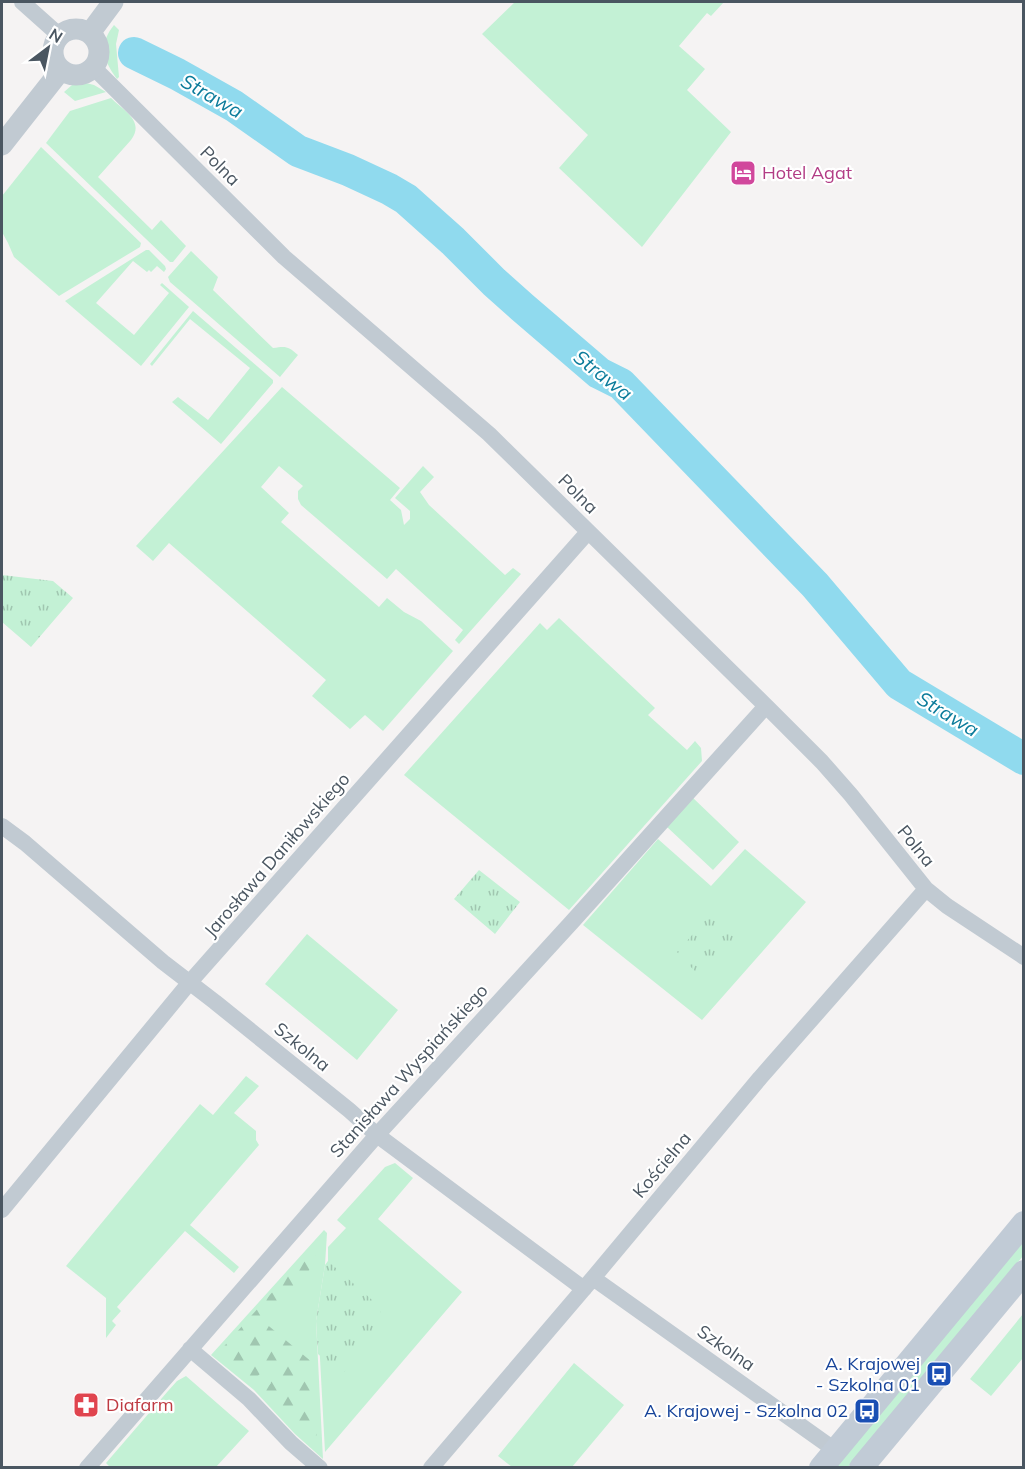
<svg xmlns="http://www.w3.org/2000/svg" width="1025" height="1469" font-family="Mulish,sans-serif">
  <defs>
    <pattern id="forest-firs" width="22" height="20" patternUnits="userSpaceOnUse" patternTransform="scale(1.5)"><rect width="22" height="20" fill="#c3f1d5"/><path d="M5 1l3.5 6h-7zM16 11l3.5 6h-7z" fill="#a0c6b0"/></pattern>
    <pattern id="park-tufts" width="24" height="20" patternUnits="userSpaceOnUse" patternTransform="scale(1.5)"><rect width="24" height="20" fill="#c3f1d5"/><path d="M3 7l-1-3M5 7V3M7 7l1-3M15 17l-1-3M17 17v-4M19 17l1-3" fill="none" stroke="#a0c6b0"/></pattern>
  </defs>
  <rect width="100%" height="100%" fill="#f5f3f3"/>
  <path fill="#c3f1d5" d="M 515,2 L 724,2 L 711,16 L 707,13 L 679,46 L 705,69 L 687,90 L 731,132 L 642,247 L 559,168 L 588,135 L 482,34 Z
    M 114,25 L 119,30 L 116,44 L 119,77 L 117,79 C 103,60 98,45 114,25 Z
    M 86,83 L 94,85 L 106,92 L 75,101 L 64,92 L 72,85 Z
    M 111,98 C 124,111 145,121 131,140 L 98,177 L 152,230 L 161,220 L 186,246 L 173,262 L 170,262 L 46,143 L 70,111 Z
    M 41,147 L 141,243 L 140,247 L 59,296 L 14,257 L 8,243 L 2,232 L 2,196 Z
    M 146,250 L 149,250 L 165,266 L 166,269 L 164,272 L 157,266 L 151,272 L 149,270 L 147,272 L 133,261 L 96,303 L 134,335 L 169,293 L 160,285 L 162,283 L 189,307 L 141,366 L 65,301 Z
    M 191,251 L 218,277 L 213,290 L 273,348 C 286,346 288,346 298,355 L 280,377 L 170,282 L 168,277 Z
    M 193,311 L 273,380 L 273,383 L 221,444 L 172,402 L 178,397 L 208,420 L 250,368 L 190,319 L 152,366 L 150,364 Z
    M 282,387 L 400,488 L 390,500 L 401,510 L 404,525 L 410,519 L 410,511 L 395,498 L 423,466 L 434,477 L 420,492 L 429,505 L 505,575 L 513,568 L 521,574 L 459,644 L 455,640 L 463,630 L 396,569 L 387,579 L 301,505 L 298,499 L 298,491 L 303,486 L 279,466 L 261,487 L 289,513 L 281,522 L 379,607 L 387,598 L 404,612 L 421,621 L 453,651 L 383,731 L 365,715 L 350,729 L 312,696 L 326,680 L 169,543 L 153,561 L 136,546 Z
    M 559,618 L 655,708 L 648,715 L 687,750 L 695,741 L 701,748 L 702,761 L 569,910 L 404,775 L 540,623 L 547,630 Z
    M 692,797 L 739,842 L 713,870 L 667,827 Z
    M 658,839 L 711,886 L 745,849 L 806,902 L 702,1020 L 583,925 Z
    M 307,934 L 398,1010 L 357,1060 L 265,984 Z
    M 246,1076 L 259,1086 L 234,1113 L 256,1131 L 256,1140 L 259,1145 L 190,1225 L 239,1267 L 234,1273 L 185,1231 L 117,1307 L 121,1311 L 112,1321 L 116,1325 L 106,1338 L 106,1298 L 66,1266 L 200,1104 L 213,1115 Z
    M 395,1163 L 413,1178 L 378,1219 L 462,1292 L 325,1452 L 318,1321 L 328,1261 L 328,1247 L 346,1228 L 337,1220 L 385,1167 Z
    M 324,1230 L 327,1233 L 325,1265 L 316,1321 L 323,1459 L 295,1434 L 254,1390 L 211,1355 Z
    M 1023,1237 L 1023,1256 L 848,1467 L 833,1468 Z
    M 1023,1314 L 1023,1358 L 991,1396 L 970,1379 Z
    M 574,1363 L 624,1405 L 572,1467 L 512,1467 L 498,1456 Z
    M 186,1376 L 249,1431 L 216,1467 L 111,1468 L 106,1463 L 168,1391 L 177,1381 Z"/>
  <path fill="url(#forest-firs)" d="M 310,1250 L 319,1259 L 264,1322 L 313,1363 L 317,1447 L 263,1392 L 271,1383 L 260,1374 L 251,1382 L 218,1353 Z"/>
  <path fill="url(#park-tufts)" d="M 2,575 L 53,581 L 73,598 L 31,647 L 2,622 Z
    M 479,870 L 520,902 L 495,934 L 454,899 Z
    M 717,907 L 750,937 L 703,980 L 677,952 Z
    M 328,1261 L 380,1307 L 381,1331 L 341,1375 L 318,1354 L 316,1321 L 325,1265 Z"/>
  <g fill="none" stroke-linecap="round" stroke-linejoin="round">
    <path stroke="#90daee" stroke-width="32" d="M 134,53 L 177,74 L 234,106 L 298,151 L 348,170 L 389,189 L 406,199 L 453,241 L 494,282 L 522,307 L 599,373 L 621,384 L 815,585 L 899,684 L 1024,759"/>
    <path stroke="#c1cad2" stroke-width="16" d="M 22,2 L 59,35
      M 93,67 L 284,257 L 489,434 L 766,706 L 822,762 L 851,795 L 926,889 L 947,906 L 1024,957
      M 2,826 L 25,843 L 163,962 L 215,1002 L 349,1110 L 377,1135 L 584,1289
      M 2,1210 L 190,982 L 588,532
      M 593,1278 L 835,1450
      M 190,1349 L 249,1399 L 291,1443 L 320,1468
      M 87,1468 L 377,1135 L 571,923 L 766,706
      M 431,1468 L 593,1278 L 760,1078 L 926,889"/>
    <path stroke="#c1cad2" stroke-width="21" d="M53 52a23 23 0 1 1 46 0a23 23 0 1 1-46 0Z
      M 90,33 L 113,2
      M 2,145 L 61,70"/>
    <path stroke="#c1cbd6" stroke-width="24" d="M 821,1468 L 1024,1223
      M 861,1468 L 1024,1272"/>
  </g>
  <defs>
    <g id="hotel-square" transform="scale(1.35)"><rect x="-9" y="-9" width="18" height="18" rx="4" fill="#d1479c" stroke="#fff"/><path d="M-6-4.5h1.5V1H6V5H4.5V3h-9V5H-6ZM-4 0a1.8 1.8 0 1 1 3.6 0ZM.5 0V-2.5h3Q6-2.5 6 0Z" fill="#fff"/></g>
    <g id="bus-square" transform="scale(1.35)"><rect x="-9" y="-9" width="18" height="18" rx="4" fill="#1a4fb4" stroke="#fff"/><path d="M-5-6H5V4H4V6H2V4H-2V6H-4V4H-5ZM-3.5-4V0h7V-4ZM-3.5 1.2v1.5H-2V1.2ZM2 1.2v1.5H3.5V1.2Z" fill="#fff"/></g>
    <g id="pharmacy-square" transform="scale(1.35)"><rect x="-9" y="-9" width="18" height="18" rx="4" fill="#e0444e" stroke="#fff"/><path d="M-2-6h4v4h4v4h-4v4h-4v-4h-4v-4h4Z" fill="#fff"/></g>
  </defs>
  <g fill-rule="evenodd">
    <use href="#hotel-square" x="743" y="173"/>
    <use href="#bus-square" x="939" y="1374"/>
    <use href="#pharmacy-square" x="86" y="1405"/>
    <use href="#bus-square" x="867" y="1411"/>
  </g>
  <g text-anchor="middle" stroke-width="4.5" stroke-linejoin="round" paint-order="stroke">
    <g font-size="18" fill="#4a5661" stroke="#fff">
      <text transform="translate(220 166) rotate(45)" y="6">Polna</text>
      <text transform="translate(578 494) rotate(45)" y="6">Polna</text>
      <text transform="translate(916 846) rotate(51)" y="6">Polna</text>
      <text transform="translate(277 855) rotate(-49)" y="6">Jarosława Daniłowskiego</text>
      <text transform="translate(302 1047) rotate(39)" y="6">Szkolna</text>
      <text transform="translate(409 1071) rotate(-48)" y="6">Stanisława Wyspiańskiego</text>
      <text transform="translate(662 1165) rotate(-50)" y="6">Kościelna</text>
      <text transform="translate(726 1348) rotate(35)" y="6">Szkolna</text>
    </g>
    <g font-size="18" fill="#b23c85" stroke="#fff" text-anchor="start">
      <text x="762" y="179">Hotel Agat</text>
    </g>
    <g font-size="18" fill="#164399" stroke="#fff" text-anchor="end">
      <text x="920" y="1370">A. Krajowej<tspan x="920" dy="21">- Szkolna 01</tspan></text>
      <text x="848" y="1417">A. Krajowej - Szkolna 02</text>
    </g>
    <g font-size="18" fill="#be3a42" stroke="#fff" text-anchor="start">
      <text x="106" y="1411">Diafarm</text>
    </g>
    <g font-size="20" font-style="italic" fill="#0c7c9b" stroke="#fff">
      <text transform="translate(212 96) rotate(30)" y="7">Strawa</text>
      <text transform="translate(603 375) rotate(38)" y="7">Strawa</text>
      <text transform="translate(948 714) rotate(31)" y="7">Strawa</text>
    </g>
  </g>
  <rect width="1025" height="1469" fill="none" stroke="#4a5661" stroke-width="6"/>
  <g transform="translate(48 48) rotate(32)" stroke="#ffffff" stroke-width="4.5" paint-order="stroke">
  <path d="M0-4.5L10 22L0 15L-10 22Z" fill="#4a5661"/>
  <text y="-9" font-size="16" font-weight="bold" text-anchor="middle" fill="#4a5661">N</text>
  </g>
</svg>
